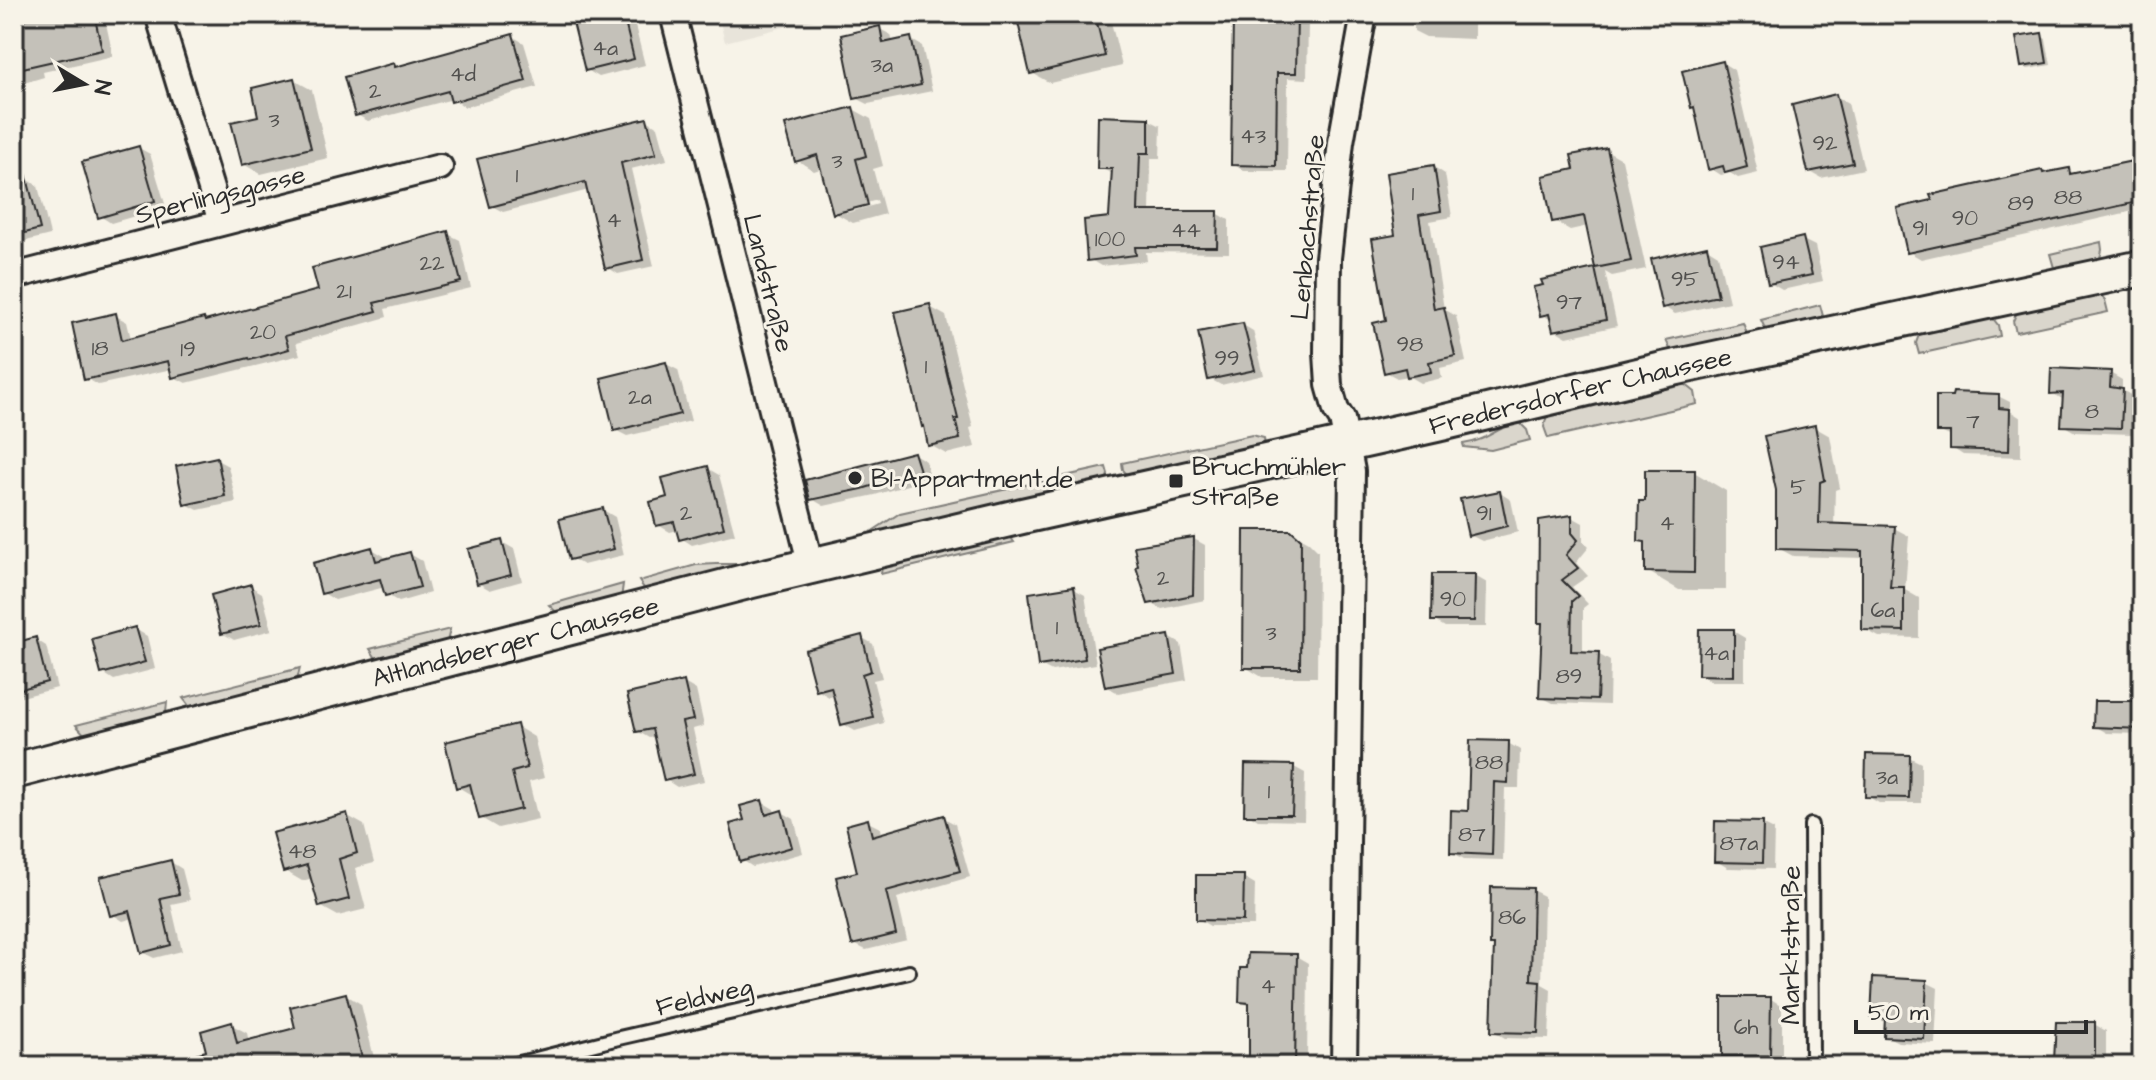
<svg xmlns="http://www.w3.org/2000/svg" width="2156" height="1080" font-family="'Architects Daughter',sans-serif">
  <rect width="100%" height="100%" fill="#f7f3e8"/>
  <filter id="ink" filterUnits="userSpaceOnUse"><feTurbulence type="fractalNoise" baseFrequency=".0125" numOctaves="2"/><feDisplacementMap in="SourceGraphic" scale="16" xChannelSelector="R" yChannelSelector="G"/><feConvolveMatrix kernelMatrix="1 2 1 2 8 2 1 2 1" color-interpolation-filters="sRGB"/></filter>
  <g filter="url(#ink)">
    <path fill="#e8e4da" d="M 718,14 L 836,14 L 725,42 Z"/>
    <path fill="#dad6cc" stroke="#82807c" stroke-width="2" d="M 2101,242 L 2102,250 L 2099,262 L 2055,271 L 2050,254 Z
      M 2097,291 L 2105,300 L 2108,312 L 2016,332 L 2013,321 L 2018,310 Z
      M 1820,305 L 1823,316 L 1818,325 L 1768,335 L 1761,320 Z
      M 1991,316 L 1998,325 L 2000,336 L 1919,354 L 1916,343 L 1920,332 Z
      M 1743,323 L 1746,331 L 1743,341 L 1677,355 L 1670,349 L 1666,340 Z
      M 1685,384 L 1695,392 L 1697,404 L 1548,438 L 1544,427 L 1547,415 Z
      M 1518,421 L 1527,430 L 1530,440 L 1491,450 L 1464,447 L 1463,444 C 1484,442 1498,428 1518,421 Z
      M 1252,435 L 1264,438 L 1265,448 L 1129,477 L 1123,470 L 1122,463 Z
      M 1106,467 L 1108,474 L 1106,483 L 868,538 L 868,534 L 900,513 Z
      M 1009,535 L 1014,542 L 881,574 L 882,566 Z
      M 716,564 L 750,564 L 646,591 L 639,581 L 696,565 Z
      M 623,584 L 621,599 L 558,614 L 549,605 Z
      M 450,629 L 447,642 L 377,660 L 370,649 Z
      M 300,668 L 297,680 L 190,707 L 183,698 Z
      M 167,702 L 166,713 L 84,734 L 76,725 Z"/>
    <path fill="#0003" fill-rule="evenodd" d="M 56,14 L 104,14 L 113,56 L 43,72 L 44,77 L 14,86 L 14,30 Z
      M 247,14 L 282,14 L 257,20 Z
      M 573,14 L 632,14 L 645,65 L 599,77 L 587,70 Z
      M 1036,14 L 1109,14 L 1122,66 L 1050,83 L 1032,73 Z
      M 1414,14 L 1474,14 L 1474,39 L 1426,37 L 1414,31 Z
      M 2126,14 L 2142,14 L 2142,24 L 2139,25 L 2127,18 Z
      M 1296,16 L 1308,22 L 1307,79 L 1288,78 L 1287,171 L 1244,171 L 1233,164 Z
      M 880,29 L 891,35 L 893,43 L 910,39 L 922,46 L 932,91 L 868,104 L 856,98 Z
      M 512,36 L 524,43 L 537,87 L 465,107 L 453,99 L 368,121 L 357,115 L 394,65 L 399,68 Z
      M 2041,36 L 2046,39 L 2051,65 L 2028,69 L 2023,66 Z
      M 1723,63 L 1734,70 L 1758,173 L 1738,178 L 1730,173 L 1721,175 L 1710,168 L 1697,109 L 1693,107 Z
      M 294,80 L 312,90 L 328,158 L 261,174 L 243,164 L 261,117 Z
      M 1836,96 L 1848,103 L 1864,169 L 1821,178 L 1809,171 Z
      M 853,109 L 871,119 L 883,166 L 873,169 L 885,214 L 853,223 L 835,213 L 823,168 L 814,171 L 797,160 ZM 877,200 L 878,204 L 846,213 L 846,209 Z
      M 647,120 L 658,127 L 667,160 L 631,169 L 654,266 L 618,274 L 607,267 L 589,190 L 503,212 L 492,206 Z
      M 1149,120 L 1161,126 L 1160,158 L 1151,158 L 1150,213 L 1217,213 L 1229,220 L 1229,253 L 1146,252 L 1147,261 L 1101,266 L 1089,259 L 1111,218 L 1114,174 L 1099,168 Z
      M 139,148 L 150,154 L 166,207 L 111,223 L 100,216 Z
      M 1606,150 L 1622,159 L 1646,269 L 1612,276 L 1605,272 L 1617,326 L 1567,337 L 1555,330 L 1553,321 L 1541,314 L 1545,286 L 1544,282 L 1597,270 L 1588,226 L 1570,230 L 1554,221 L 1576,171 Z
      M 2142,161 L 2142,209 L 1921,259 L 1909,252 L 2046,175 L 2068,170 L 2076,175 Z
      M 1434,167 L 1445,174 L 1452,217 L 1430,221 L 1444,309 L 1456,316 L 1466,362 L 1440,368 L 1442,378 L 1421,383 L 1409,376 L 1397,378 L 1386,372 L 1388,321 L 1398,237 Z
      M 27,179 L 38,186 L 50,235 L 14,244 L 14,183 Z
      M 448,234 L 460,240 L 471,288 L 385,309 L 387,317 L 296,343 L 300,355 L 186,383 L 174,377 L 172,369 L 98,385 L 86,378 L 116,316 L 127,322 L 131,339 L 204,320 L 208,322 L 320,291 Z
      M 1803,240 L 1815,246 L 1823,281 L 1782,290 L 1770,283 Z
      M 1707,248 L 1718,255 L 1729,302 L 1675,314 L 1664,307 Z
      M 930,307 L 946,316 L 973,427 L 970,428 L 975,447 L 946,454 L 930,445 Z
      M 1243,325 L 1253,331 L 1264,375 L 1221,385 L 1210,379 Z
      M 666,364 L 678,370 L 691,421 L 627,436 L 615,430 Z
      M 2110,373 L 2122,380 L 2122,390 L 2134,397 L 2132,434 L 2075,432 L 2063,425 L 2064,400 L 2052,393 Z
      M 1998,396 L 2010,402 L 2010,411 L 2021,418 L 2021,457 L 1963,455 L 1952,448 L 1952,437 L 1938,431 Z
      M 1814,427 L 1830,436 L 1840,488 L 1835,490 L 1834,525 L 1894,528 L 1909,536 L 1905,590 L 1919,598 L 1919,638 L 1879,637 L 1864,629 L 1864,558 L 1793,556 L 1778,548 Z
      M 914,454 L 926,461 L 930,478 L 875,495 L 824,506 L 812,499 Z
      M 217,460 L 228,466 L 236,502 L 198,510 L 186,504 Z
      M 707,468 L 719,475 L 735,534 L 692,545 L 681,538 L 678,530 L 670,532 L 658,525 L 670,499 Z
      M 1694,472 L 1726,491 L 1726,590 L 1679,590 L 1647,571 L 1647,544 L 1640,540 L 1647,502 Z
      M 1500,493 L 1511,500 L 1518,532 L 1482,541 L 1470,535 Z
      M 603,510 L 615,517 L 624,555 L 583,565 L 571,558 Z
      M 1572,517 L 1583,523 L 1583,541 L 1589,547 L 1576,563 L 1588,576 L 1572,587 L 1588,604 L 1583,608 L 1583,654 L 1598,654 L 1610,661 L 1609,705 L 1553,703 L 1541,697 L 1544,624 L 1540,622 Z
      M 1291,532 L 1309,542 L 1318,551 L 1317,677 L 1262,677 L 1245,667 Z
      M 1194,539 L 1205,545 L 1205,600 L 1162,609 L 1150,603 Z
      M 502,542 L 514,549 L 522,581 L 490,590 L 478,583 Z
      M 372,549 L 384,556 L 385,560 L 410,554 L 422,561 L 430,593 L 399,602 L 387,595 L 385,587 L 335,600 L 323,593 Z
      M 1475,576 L 1487,583 L 1486,627 L 1445,627 L 1433,620 Z
      M 250,586 L 262,593 L 272,630 L 234,640 L 222,633 Z
      M 1074,589 L 1085,595 L 1096,664 L 1052,671 L 1040,665 Z
      M 135,629 L 147,636 L 155,669 L 114,680 L 103,673 Z
      M 1733,631 L 1745,638 L 1745,681 L 1711,681 L 1700,674 Z
      M 861,637 L 873,644 L 882,678 L 873,680 L 884,723 L 855,731 L 843,724 L 835,695 L 829,697 L 817,690 Z
      M 1169,637 L 1181,644 L 1187,680 L 1118,693 L 1106,686 Z
      M 35,639 L 46,646 L 57,688 L 14,699 L 14,645 Z
      M 684,683 L 696,690 L 704,726 L 693,729 L 704,781 L 677,787 L 666,780 L 656,736 L 649,738 L 637,731 Z
      M 2142,703 L 2142,734 L 2107,733 L 2095,726 Z
      M 516,726 L 534,737 L 544,778 L 529,782 L 538,819 L 498,828 L 481,818 L 475,797 L 458,787 Z
      M 1508,743 L 1520,750 L 1519,788 L 1505,788 L 1503,860 L 1464,859 L 1452,852 L 1470,813 Z
      M 1909,757 L 1921,763 L 1921,803 L 1879,803 L 1867,796 Z
      M 1294,767 L 1305,773 L 1304,821 L 1258,820 L 1246,813 Z
      M 762,802 L 774,809 L 775,814 L 782,812 L 794,819 L 803,853 L 753,867 L 742,860 L 746,822 Z
      M 346,815 L 364,825 L 374,863 L 355,868 L 366,909 L 338,916 L 320,906 L 313,878 L 302,881 L 285,871 Z
      M 944,818 L 955,824 L 970,877 L 897,898 L 907,940 L 866,950 L 854,944 L 859,873 L 868,822 L 880,828 L 881,835 Z
      M 1762,824 L 1774,830 L 1773,869 L 1728,868 L 1716,861 Z
      M 171,862 L 182,869 L 190,900 L 171,904 L 182,951 L 154,958 L 142,952 L 134,918 L 123,921 L 112,914 Z
      M 1243,877 L 1255,884 L 1254,926 L 1210,926 L 1198,919 Z
      M 1532,890 L 1544,896 L 1542,984 L 1551,989 L 1549,1039 L 1505,1038 L 1493,1031 L 1496,946 L 1492,944 Z
      M 1296,956 L 1308,963 L 1307,1066 L 1251,1066 L 1251,1007 L 1241,1001 Z
      M 1926,982 L 1938,988 L 1935,1044 L 1898,1042 L 1886,1036 L 1887,1023 L 1873,1016 Z
      M 346,995 L 361,1004 L 376,1066 L 197,1066 L 232,1025 L 247,1033 L 249,1042 L 298,1029 Z
      M 1771,999 L 1782,1006 L 1782,1062 L 1736,1061 L 1724,1054 Z
      M 2094,1024 L 2106,1031 L 2106,1066 L 2066,1066 L 2056,1060 Z"/>
    <path fill="#c4c1b9" stroke="#2b2b2b" stroke-width="2" d="M 47,14 L 94,14 L 102,50 L 14,70 L 14,21 Z
      M 571,14 L 623,14 L 634,59 L 585,71 Z
      M 1016,14 L 1095,14 L 1105,56 L 1030,74 Z
      M 1233,14 L 1297,14 L 1296,73 L 1277,73 L 1276,166 L 1231,165 Z
      M 880,26 L 883,43 L 911,37 L 921,85 L 854,99 L 841,35 Z
      M 2042,33 L 2047,63 L 2021,67 L 2016,37 Z
      M 513,34 L 526,81 L 451,102 L 448,91 L 355,116 L 344,77 L 394,63 L 395,67 Z
      M 1723,61 L 1747,167 L 1725,173 L 1723,166 L 1708,170 L 1694,107 L 1691,108 L 1682,71 Z
      M 294,78 L 311,148 L 242,165 L 231,122 L 258,116 L 252,88 Z
      M 1836,94 L 1853,163 L 1808,172 L 1792,105 Z
      M 853,107 L 866,156 L 856,159 L 868,205 L 833,214 L 817,155 L 795,162 L 785,125 Z
      M 1098,116 L 1149,118 L 1149,153 L 1140,153 L 1138,211 L 1218,211 L 1217,247 L 1135,247 L 1136,255 L 1087,261 L 1084,220 L 1109,217 L 1112,169 L 1097,169 Z
      M 647,118 L 656,154 L 621,163 L 643,260 L 605,269 L 585,182 L 490,207 L 477,159 Z
      M 139,146 L 155,201 L 98,218 L 82,162 Z
      M 1607,148 L 1631,261 L 1595,268 L 1584,216 L 1552,222 L 1543,176 L 1574,169 L 1571,155 Z
      M 2142,159 L 2142,201 L 1907,253 L 1897,208 L 1932,200 L 1930,195 L 2042,170 L 2043,173 L 2069,168 L 2070,174 Z
      M 23,162 L 40,229 L 14,236 L 14,164 Z
      M 1434,165 L 1441,211 L 1419,215 L 1434,309 L 1444,307 L 1455,356 L 1429,362 L 1431,372 L 1407,377 L 1405,368 L 1384,373 L 1373,323 L 1386,320 L 1372,239 L 1395,235 L 1386,173 Z
      M 448,231 L 461,282 L 374,303 L 377,311 L 285,336 L 289,349 L 250,360 L 249,358 L 172,378 L 168,361 L 84,380 L 72,323 L 116,313 L 122,340 L 204,318 L 205,321 L 318,290 L 312,268 Z
      M 1803,237 L 1812,275 L 1768,284 L 1760,247 Z
      M 1707,246 L 1718,296 L 1662,308 L 1651,259 Z
      M 1595,268 L 1606,320 L 1553,331 L 1549,314 L 1540,316 L 1533,287 L 1543,285 L 1541,280 Z
      M 930,304 L 958,419 L 955,419 L 960,439 L 928,446 L 924,426 L 922,427 L 895,312 Z
      M 1243,323 L 1255,370 L 1208,380 L 1198,332 Z
      M 666,362 L 680,414 L 614,431 L 601,378 Z
      M 2051,368 L 2111,371 L 2110,387 L 2123,389 L 2121,428 L 2061,426 L 2063,393 L 2050,394 Z
      M 1953,392 L 1999,394 L 1999,408 L 2010,409 L 2009,451 L 1950,449 L 1950,432 L 1936,432 L 1936,396 L 1952,396 Z
      M 1815,425 L 1825,480 L 1820,482 L 1819,523 L 1895,526 L 1890,587 L 1904,587 L 1904,631 L 1862,630 L 1862,551 L 1776,549 L 1776,490 L 1764,436 Z
      M 914,452 L 920,471 L 862,489 L 810,500 L 805,480 Z
      M 217,457 L 225,496 L 184,505 L 176,466 Z
      M 708,466 L 724,528 L 679,540 L 674,522 L 656,526 L 650,502 L 667,497 L 662,478 Z
      M 1645,470 L 1695,470 L 1694,573 L 1645,572 L 1645,542 L 1638,541 L 1639,501 L 1645,501 Z
      M 1500,491 L 1507,526 L 1468,536 L 1460,499 Z
      M 603,508 L 614,549 L 569,560 L 559,519 Z
      M 1572,515 L 1572,533 L 1578,540 L 1566,555 L 1578,568 L 1562,580 L 1578,596 L 1572,601 L 1571,651 L 1599,652 L 1597,700 L 1539,698 L 1542,623 L 1538,623 L 1539,520 Z
      M 1244,530 L 1291,530 L 1301,539 L 1300,668 L 1243,668 Z
      M 1194,537 L 1193,595 L 1148,604 L 1136,567 L 1138,566 L 1134,546 Z
      M 502,540 L 511,575 L 477,584 L 468,549 Z
      M 372,547 L 376,561 L 410,552 L 420,587 L 385,596 L 380,579 L 321,594 L 313,563 Z
      M 1432,574 L 1475,574 L 1474,621 L 1431,621 Z
      M 251,584 L 261,624 L 221,634 L 211,595 Z
      M 1074,586 L 1085,659 L 1038,666 L 1029,593 Z
      M 135,627 L 145,662 L 101,674 L 92,639 Z
      M 1699,629 L 1734,629 L 1734,676 L 1698,675 Z
      M 862,635 L 871,671 L 862,674 L 873,717 L 841,725 L 831,687 L 816,691 L 805,650 Z
      M 1169,635 L 1176,674 L 1105,687 L 1097,648 Z
      M 36,637 L 47,682 L 14,691 L 14,643 Z
      M 684,681 L 693,720 L 682,722 L 694,774 L 664,781 L 652,729 L 636,732 L 627,694 Z
      M 2094,701 L 2142,701 L 2142,729 L 2093,727 Z
      M 517,724 L 527,768 L 512,772 L 521,809 L 479,819 L 470,784 L 456,788 L 445,742 Z
      M 1470,740 L 1509,741 L 1508,783 L 1494,782 L 1492,855 L 1450,853 L 1451,810 L 1468,811 Z
      M 1866,754 L 1910,755 L 1909,798 L 1865,797 Z
      M 1245,764 L 1294,765 L 1292,815 L 1244,815 Z
      M 762,800 L 766,815 L 782,810 L 792,847 L 740,862 L 730,824 L 744,820 L 740,806 Z
      M 347,813 L 357,853 L 339,859 L 349,899 L 319,907 L 307,865 L 283,872 L 272,833 Z
      M 944,815 L 960,871 L 886,891 L 896,934 L 852,945 L 836,877 L 857,872 L 846,825 L 868,819 L 872,836 Z
      M 1715,821 L 1763,822 L 1762,863 L 1714,862 Z
      M 171,860 L 179,894 L 160,898 L 171,945 L 141,953 L 130,911 L 110,916 L 100,877 Z
      M 1196,875 L 1244,875 L 1243,921 L 1196,920 Z
      M 1491,887 L 1533,888 L 1531,980 L 1540,981 L 1538,1033 L 1491,1032 L 1494,945 L 1490,945 Z
      M 1248,953 L 1297,954 L 1295,1066 L 1249,1066 L 1249,1003 L 1239,1002 L 1240,968 L 1247,968 Z
      M 1873,977 L 1927,980 L 1924,1039 L 1884,1037 L 1885,1018 L 1871,1017 Z
      M 346,993 L 364,1066 L 182,1066 L 181,1058 L 206,1051 L 201,1031 L 232,1022 L 237,1043 L 295,1028 L 290,1007 Z
      M 1722,997 L 1771,997 L 1770,1056 L 1722,1056 Z
      M 2056,1022 L 2095,1022 L 2095,1062 L 2054,1061 Z"/>
    <g fill="none" stroke-linecap="round" stroke-linejoin="round">
      <g stroke="#2b2b2b" stroke-width="18">
        <path id="lane" d="M 1811,825 L 1812,1066
          M 508,1066 L 619,1038 L 909,972"/>
      </g>
      <g stroke="#2b2b2b" stroke-width="30">
        <path id="street" d="M 158,14 L 221,222
          M 673,14 L 811,566
          M 14,276 L 440,167
          M 1344,1066 L 1352,471 L 1342,419 L 1336,410 L 1329,385 L 1327,353 L 1328,258 L 1341,142 L 1364,14"/>
      </g>
      <g stroke="#2b2b2b" stroke-width="40">
        <g id="secondary">
          <path id="s1" d="M 14,771 L 752,580 L 1022,516 L 1437,424 L 1663,370 L 2142,268"/>
        </g>
      </g>
      <use href="#lane" stroke="#f7f3e8" stroke-width="12"/>
      <use href="#street" stroke="#f7f3e8" stroke-width="24"/>
      <use href="#secondary" stroke="#f7f3e8" stroke-width="34"/>
    </g>
  </g>
  <g fill="#2b2b2b" stroke="#f7f3e8" stroke-width="3">
    <circle cx="855" cy="478" r="8"/>
    <rect x="1168" y="473" width="16" height="16" rx="4"/>
  </g>
  <g text-anchor="middle" stroke-width="6" stroke-linejoin="round" paint-order="stroke">
    <g font-size="22" fill="#51504e">
      <text x="605" y="55">4a</text>
      <text x="882" y="72">3a</text>
      <text x="463" y="81">4d</text>
      <text x="375" y="98">2</text>
      <text x="274" y="127">3</text>
      <text x="1253" y="143">43</text>
      <text x="1825" y="150">92</text>
      <text x="837" y="168">3</text>
      <text x="517" y="182">1</text>
      <text x="1413" y="200">1</text>
      <text x="2068" y="204">88</text>
      <text x="2021" y="210">89</text>
      <text x="1965" y="225">90</text>
      <text x="614" y="227">4</text>
      <text x="1920" y="235">91</text>
      <text x="1186" y="237">44</text>
      <text x="1110" y="246">100</text>
      <text x="1786" y="269">94</text>
      <text x="432" y="270">22</text>
      <text x="1685" y="286">95</text>
      <text x="344" y="298">21</text>
      <text x="1569" y="309">97</text>
      <text x="263" y="339">20</text>
      <text x="1410" y="351">98</text>
      <text x="100" y="355">18</text>
      <text x="188" y="356">19</text>
      <text x="1227" y="365">99</text>
      <text x="926" y="373">1</text>
      <text x="640" y="404">2a</text>
      <text x="2092" y="418">8</text>
      <text x="1973" y="428">7</text>
      <text x="1798" y="494">5</text>
      <text x="686" y="520">2</text>
      <text x="1484" y="520">91</text>
      <text x="1667" y="530">4</text>
      <text x="1163" y="585">2</text>
      <text x="1453" y="606">90</text>
      <text x="1883" y="617">6a</text>
      <text x="1057" y="634">1</text>
      <text x="1271" y="640">3</text>
      <text x="1716" y="660">4a</text>
      <text x="1569" y="683">89</text>
      <text x="1489" y="769">88</text>
      <text x="1887" y="784">3a</text>
      <text x="1269" y="798">1</text>
      <text x="1472" y="841">87</text>
      <text x="1739" y="850">87a</text>
      <text x="302" y="858">48</text>
      <text x="1512" y="924">86</text>
      <text x="1268" y="993">4</text>
      <text x="1746" y="1034">6h</text>
    </g>
    <g font-size="26" fill="#2b2b2b" stroke="#f7f3e8">
      <text transform="translate(220 194) rotate(-14)" y="9">Sperlingsgasse</text>
      <text transform="translate(1307 227) rotate(-85)" y="9">Lenbachstraße</text>
      <text transform="translate(769 283) rotate(76)" y="9">Landstraße</text>
      <text dy="9" stroke="none"><textPath href="#s1" startOffset="1612">Fredersdorfer Chaussee</textPath></text>
      <text dy="9" stroke="none"><textPath href="#s1" startOffset="518">Altlandsberger Chaussee</textPath></text>
      <text transform="translate(1790 945) rotate(-90)" y="9">Marktstraße</text>
      <text transform="translate(704 996) rotate(-13)" y="9">Feldweg</text>
    </g>
    <g font-size="26" fill="#2b2b2b" stroke="#f7f3e8" text-anchor="start">
      <text x="1192" y="475">Bruchmühler<tspan x="1192" dy="30">Straße</tspan></text>
      <text x="871" y="487">B1-Appartment.de</text>
    </g>
  </g>
  <rect width="2156" height="1080" fill="none" stroke="#f7f3e8" stroke-width="48"/>
  <rect x="24" y="24" width="2108" height="1032" fill="none" stroke="#2b2b2b" stroke-width="3" filter="url(#ink)"/>
  <g transform="translate(84 84) rotate(100)" stroke="#f7f3e8" stroke-width="6" paint-order="stroke">
  <path d="M0-6L14 30L0 20L-14 30Z" fill="#2b2b2b"/>
  <text y="-12" font-size="22" font-weight="bold" text-anchor="middle" fill="#2b2b2b">N</text>
  </g>
  <path d="M1856 1020v12h230v-12" fill="none" stroke="#2b2b2b" stroke-width="4"/>
  <text x="1868" y="1020" font-size="24" fill="#2b2b2b" stroke="#f7f3e8" stroke-width="6" paint-order="stroke">50 m</text>
</svg>
